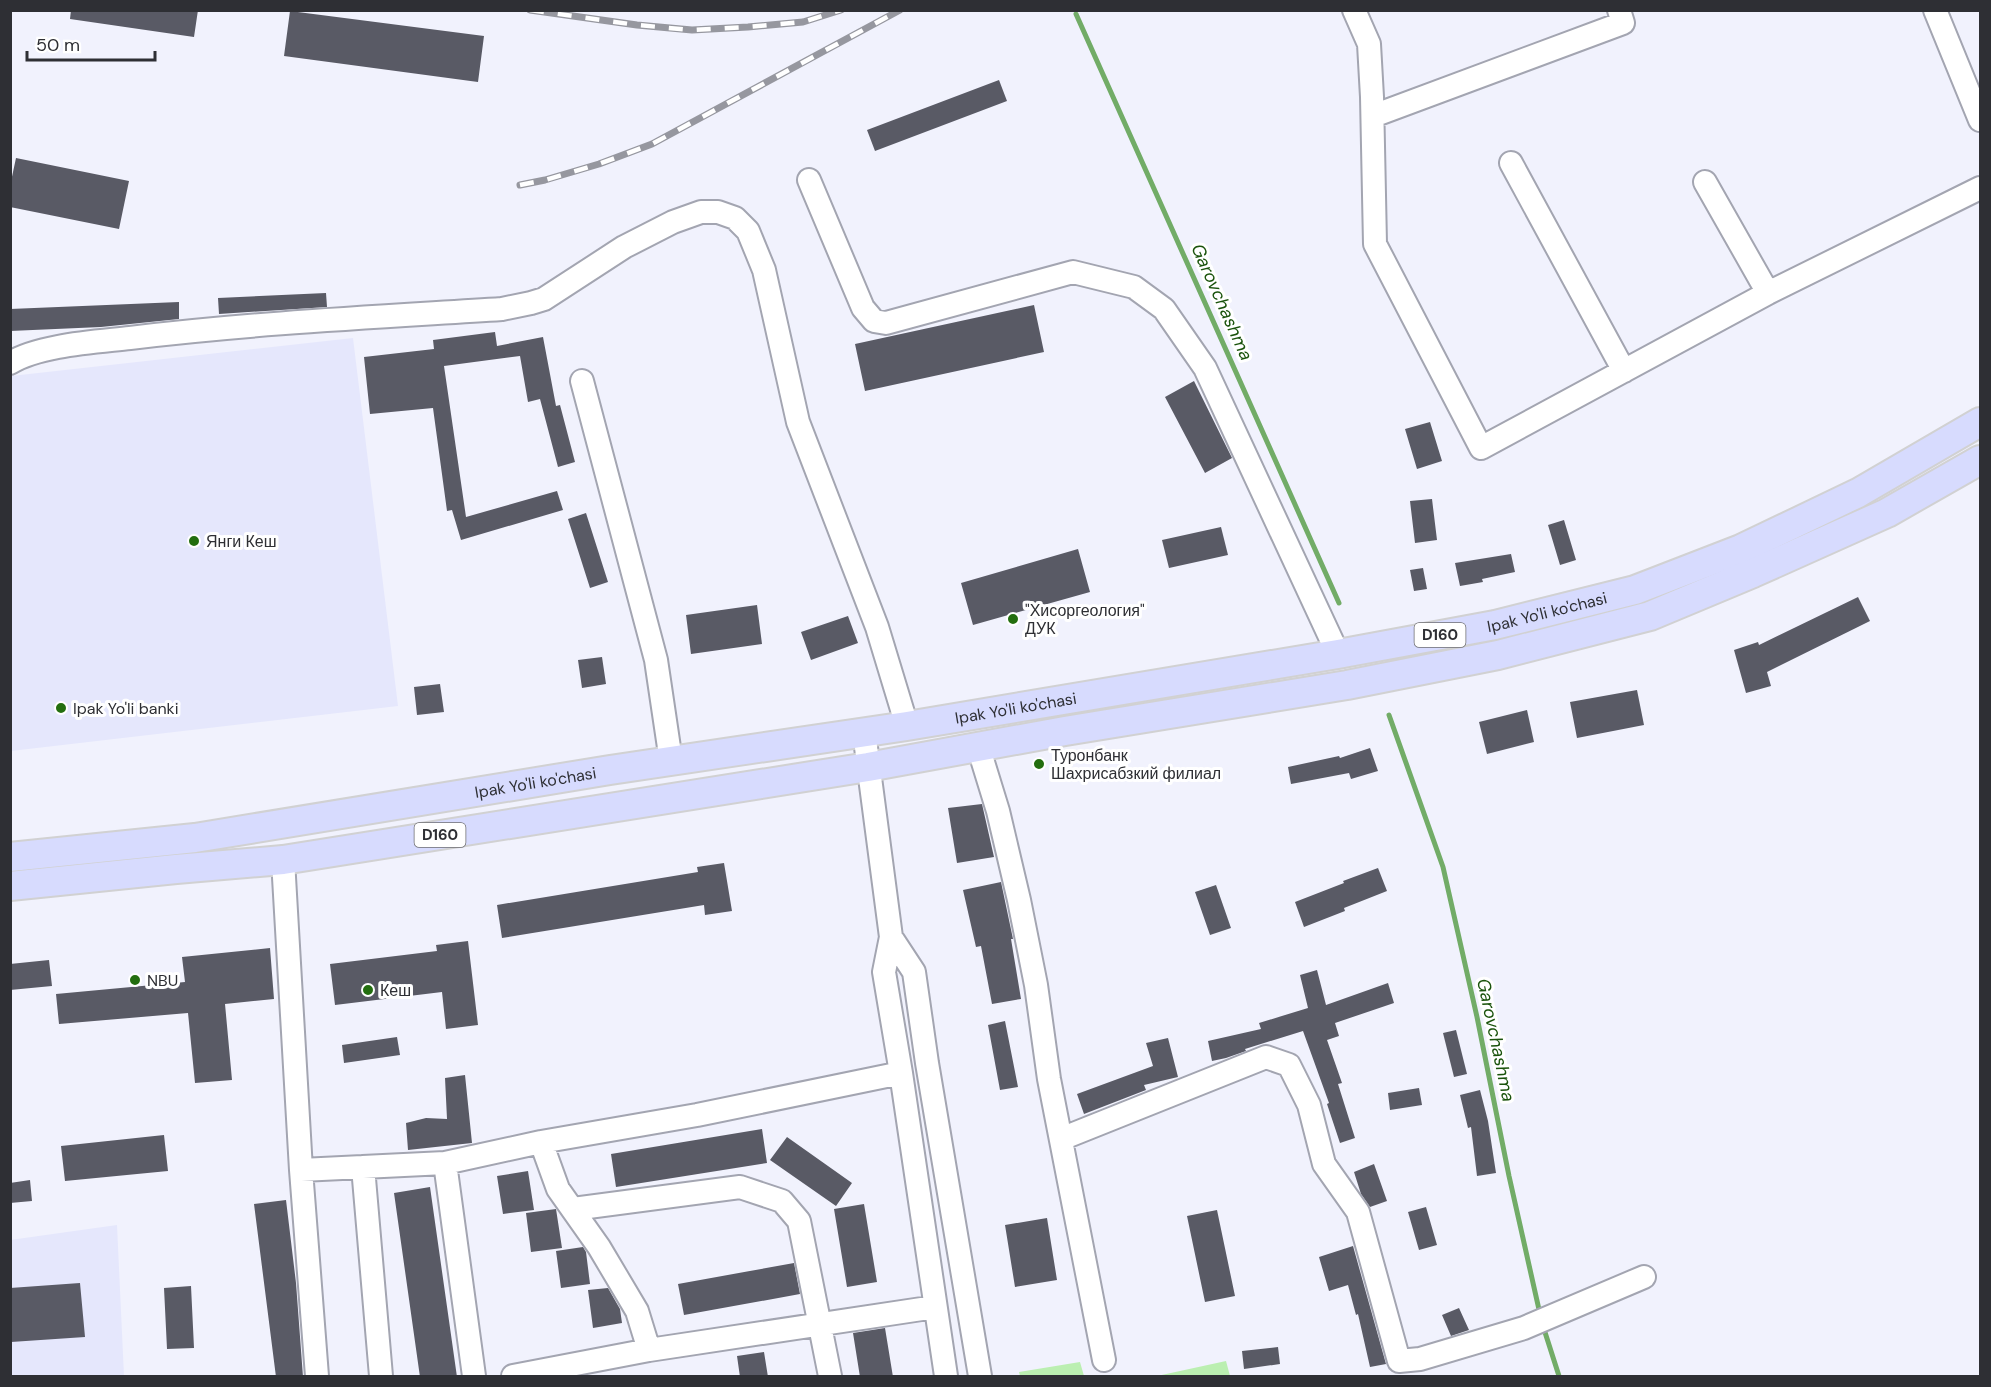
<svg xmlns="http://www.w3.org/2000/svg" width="1991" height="1387" font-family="'DM Sans',sans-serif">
  <rect width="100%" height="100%" fill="#f1f2fd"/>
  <path fill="#e5e7fc" d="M 353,338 L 398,706 L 11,751 L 11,376 Z
    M 117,1225 L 124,1376 L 11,1376 L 10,1240 Z"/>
  <path fill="#bbefb1" d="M 1226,1361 L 1230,1376 L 1157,1376 Z
    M 1080,1362 L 1084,1376 L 1020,1376 L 1019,1372 Z"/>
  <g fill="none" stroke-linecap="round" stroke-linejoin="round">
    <path stroke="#72ac67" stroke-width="5" d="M 1076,14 L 1339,603
      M 1389,715 L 1443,867 L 1477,1017 L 1509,1176 L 1540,1314
      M 1543,1326 L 1559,1376"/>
  </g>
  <path fill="#595a65" d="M 71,10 L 198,10 L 194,37 L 70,19 Z
    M 290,11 L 484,36 L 478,82 L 284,56 Z
    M 999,80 L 1007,101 L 875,151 L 867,130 Z
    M 16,158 L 129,181 L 119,229 L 10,207 L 10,186 Z
    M 326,293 L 327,307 L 219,314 L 218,298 Z
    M 179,302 L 179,319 L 101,327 L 10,331 L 10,309 Z
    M 1034,305 L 1044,352 L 865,391 L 855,344 Z
    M 495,332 L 497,346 L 543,337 L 556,406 L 560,405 L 575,462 L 558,467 L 540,399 L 528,402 L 520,356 L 444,366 L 466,517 L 557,491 L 563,510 L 461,540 L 452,510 L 447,511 L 433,408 L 370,414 L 364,357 L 434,349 L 433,340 Z
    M 1194,381 L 1232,458 L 1205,473 L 1165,397 Z
    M 1430,422 L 1442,461 L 1417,469 L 1405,429 Z
    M 1432,499 L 1437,540 L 1415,543 L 1410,501 Z
    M 586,513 L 608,582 L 590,588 L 568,519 Z
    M 1564,520 L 1576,560 L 1560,565 L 1548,525 Z
    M 1221,527 L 1228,555 L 1169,568 L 1162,540 Z
    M 1078,549 L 1090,592 L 973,625 L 961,583 Z
    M 1511,554 L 1515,572 L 1482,579 L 1483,582 L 1460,586 L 1455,563 Z
    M 1423,568 L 1427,589 L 1414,591 L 1410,570 Z
    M 1858,597 L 1870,621 L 1767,672 L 1771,686 L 1746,693 L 1734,650 L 1758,642 L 1759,645 Z
    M 757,605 L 762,644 L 691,654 L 686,615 Z
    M 848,616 L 858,643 L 811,660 L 801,632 Z
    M 602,657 L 606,684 L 582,688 L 578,660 Z
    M 440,684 L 444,712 L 417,715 L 414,687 Z
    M 1637,690 L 1644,725 L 1577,738 L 1570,702 Z
    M 1527,710 L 1534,742 L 1487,754 L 1479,722 Z
    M 1370,748 L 1378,771 L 1351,779 L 1349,773 L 1291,784 L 1288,767 L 1339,756 L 1340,758 Z
    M 982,804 L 994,857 L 957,863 L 948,808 Z
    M 724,863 L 732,911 L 705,915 L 704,905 L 502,938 L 497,905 L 698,872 L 697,867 Z
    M 1378,868 L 1387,891 L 1344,908 L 1345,911 L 1304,927 L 1295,902 L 1344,883 L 1343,881 Z
    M 1001,882 L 1013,939 L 1011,939 L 1021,999 L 992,1004 L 981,946 L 976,947 L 963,890 Z
    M 1216,885 L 1231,928 L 1210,935 L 1195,892 Z
    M 468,941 L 478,1025 L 446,1029 L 442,992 L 335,1005 L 330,964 L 437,951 L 436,945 Z
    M 270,948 L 274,999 L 225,1004 L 232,1080 L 195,1083 L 188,1013 L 59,1024 L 56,994 L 185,982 L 182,957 Z
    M 49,960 L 52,986 L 10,990 L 10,964 Z
    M 1317,970 L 1326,1005 L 1388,983 L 1394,1003 L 1335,1023 L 1339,1036 L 1327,1040 L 1342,1083 L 1338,1084 L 1355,1138 L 1340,1143 L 1327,1104 L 1329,1103 L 1303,1031 L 1245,1049 L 1246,1051 L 1226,1058 L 1212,1061 L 1208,1041 L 1261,1029 L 1259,1023 L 1308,1008 L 1300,975 Z
    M 1005,1021 L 1018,1087 L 1000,1090 L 988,1025 Z
    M 1456,1030 L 1467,1074 L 1454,1077 L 1443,1033 Z
    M 397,1037 L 400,1055 L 344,1063 L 342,1045 Z
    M 1168,1038 L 1178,1077 L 1144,1085 L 1146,1090 L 1084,1114 L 1077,1094 L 1153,1066 L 1146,1043 Z
    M 465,1075 L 472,1143 L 408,1150 L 406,1123 L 426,1118 L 447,1119 L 445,1078 Z
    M 1419,1088 L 1422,1105 L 1390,1110 L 1388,1093 Z
    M 1480,1090 L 1488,1121 L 1496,1173 L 1477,1176 L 1471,1127 L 1468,1128 L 1460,1095 Z
    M 762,1129 L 767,1163 L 616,1187 L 611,1154 Z
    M 164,1135 L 168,1171 L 65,1181 L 61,1146 Z
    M 787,1137 L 852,1183 L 836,1206 L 770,1160 Z
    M 1374,1164 L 1387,1201 L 1370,1207 L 1361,1194 L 1354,1172 Z
    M 528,1171 L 534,1210 L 503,1214 L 497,1176 Z
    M 30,1180 L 32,1201 L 10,1203 L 10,1183 Z
    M 430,1187 L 457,1377 L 420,1377 L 394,1193 Z
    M 286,1200 L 296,1283 L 303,1377 L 276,1377 L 254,1204 Z
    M 864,1204 L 877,1282 L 847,1287 L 834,1209 Z
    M 1426,1207 L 1437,1245 L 1419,1250 L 1408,1212 Z
    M 556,1209 L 562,1248 L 531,1252 L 526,1213 Z
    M 1217,1210 L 1235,1296 L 1205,1302 L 1187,1216 Z
    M 1047,1218 L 1057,1280 L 1015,1287 L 1005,1225 Z
    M 1353,1246 L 1386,1364 L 1370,1367 L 1358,1314 L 1356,1315 L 1348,1285 L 1329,1291 L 1319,1257 Z
    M 583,1247 L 586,1252 L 590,1284 L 561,1288 L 556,1251 Z
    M 794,1263 L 800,1294 L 684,1315 L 678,1284 Z
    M 80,1283 L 85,1337 L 11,1342 L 10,1288 Z
    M 191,1286 L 194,1348 L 167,1349 L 164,1288 Z
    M 608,1288 L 620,1309 L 622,1323 L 593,1328 L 588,1290 Z
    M 1459,1308 L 1469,1330 L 1451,1336 L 1442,1315 Z
    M 885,1328 L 893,1377 L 860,1377 L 853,1333 Z
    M 1278,1347 L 1280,1364 L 1244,1369 L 1242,1351 Z
    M 764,1352 L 768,1377 L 740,1377 L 737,1356 Z"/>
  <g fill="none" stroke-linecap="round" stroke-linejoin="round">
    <g stroke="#a3a5b1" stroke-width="26">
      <path id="minor" d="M 1354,10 L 1369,44 L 1372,97 L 1375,244 L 1481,448 L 1768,293 L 1980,188
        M 1935,10 L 1980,120
        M 1373,116 L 1623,23 L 1619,10
        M 1511,163 L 1624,371
        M 809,180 L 863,308 L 874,321 L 886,323 L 1073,272 L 1134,287 L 1164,309 L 1205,368 L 1338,654
        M 1705,182 L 1768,293
        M 10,363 C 39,345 95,342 130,338 C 253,323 378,317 502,309 L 531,303 L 544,299 L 624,247 L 673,222 L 701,212 L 718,212 L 735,218 L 748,231 L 764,270 L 798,422 L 877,627 L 907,726
        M 582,381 L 656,660 L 671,761
        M 864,732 L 891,937 L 884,972 L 901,1073 L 946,1376
        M 978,746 L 998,811 L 1019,900 L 1036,985 L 1049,1079 L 1104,1360
        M 283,860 L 301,1170 L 445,1163 L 474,1376
        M 891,937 L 914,972 L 927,1063 L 980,1376
        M 1061,1139 L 1266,1057 L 1289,1065 L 1309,1105 L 1324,1164 L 1358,1212 L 1399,1361 L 1420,1359 L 1524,1328 L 1644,1277
        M 541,1142 L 558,1189 L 599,1247 L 637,1311 L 649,1350 L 935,1307
        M 445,1163 L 541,1142 L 697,1115 L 901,1073
        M 363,1167 L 381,1376
        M 301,1170 L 317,1376
        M 573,1209 L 740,1187 L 782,1201 L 799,1221 L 830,1376
        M 513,1376 L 649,1350"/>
    </g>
    <g stroke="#d1d1d2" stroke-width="32">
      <g id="major">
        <path id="s1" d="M 10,857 L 195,838 L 610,770 L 907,726 L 1338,654 L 1495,625 L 1635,590 L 1741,549 L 1858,493 L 1980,422"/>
        <path d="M 10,886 L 176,869 L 283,860 L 868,767 L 1065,731 L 1347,685 L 1498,655 L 1650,616 L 1753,573 L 1887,513 L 1980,460"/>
      </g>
    </g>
    <use href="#minor" stroke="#fff" stroke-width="22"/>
    <use href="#major" stroke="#d7dbfe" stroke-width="28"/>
    <g stroke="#96979f" stroke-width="7">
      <path id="rail" d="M 530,10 L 637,25 L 692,30 L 748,27 L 803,22 L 841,10
        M 520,185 L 545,180 L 599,164 L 652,144 L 900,10"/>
    </g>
    <use href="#rail" stroke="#fff" stroke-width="4.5" stroke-dasharray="14" stroke-linecap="butt"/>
  </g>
  <g fill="#236e0f" stroke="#fff" stroke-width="2">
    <circle cx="194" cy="541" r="6"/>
    <circle cx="1013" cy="619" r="6"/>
    <circle cx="61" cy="708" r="6"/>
    <circle cx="1039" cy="764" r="6"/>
    <circle cx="135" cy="980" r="6"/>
    <circle cx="368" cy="990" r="6"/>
  </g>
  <g text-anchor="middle" stroke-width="6" stroke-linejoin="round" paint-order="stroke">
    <g fill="#fff" stroke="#6d6d71" stroke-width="1.5">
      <rect x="1414.5" y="623" width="51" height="24" rx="4.5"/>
      <rect x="414.5" y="823" width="51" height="24" rx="4.5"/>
    </g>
    <g font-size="15" font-weight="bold" fill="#2e2f34">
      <text x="1440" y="640">D160</text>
      <text x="440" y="840">D160</text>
    </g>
    <g font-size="16" fill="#2e2f34" stroke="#fff" text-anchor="start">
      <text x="206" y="547">Янги Кеш</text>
      <text x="1025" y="616">"Хисоргеология"<tspan x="1025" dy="18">ДУК</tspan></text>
      <text x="73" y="714">Ipak Yo'li banki</text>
      <text x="1051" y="761">Туронбанк<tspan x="1051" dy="18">Шахрисабзкий филиал</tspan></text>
      <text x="147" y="986">NBU</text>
      <text x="380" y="996">Кеш</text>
    </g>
    <g font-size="16" fill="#2e2f34" stroke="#fff">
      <text dy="6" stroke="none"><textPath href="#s1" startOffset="1557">Ipak Yo'li ko'chasi</textPath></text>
      <text dy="6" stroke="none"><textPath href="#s1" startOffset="1017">Ipak Yo'li ko'chasi</textPath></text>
      <text dy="6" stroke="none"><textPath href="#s1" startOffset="531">Ipak Yo'li ko'chasi</textPath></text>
    </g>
    <g font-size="18" font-style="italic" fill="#1a530c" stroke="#fff">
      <text transform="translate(1222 302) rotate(66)" y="6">Garovchashma</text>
      <text transform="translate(1496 1040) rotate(78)" y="6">Garovchashma</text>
    </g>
  </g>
  <rect width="1991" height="1387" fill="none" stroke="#2e2f34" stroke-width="24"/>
  <path d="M27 51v9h128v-9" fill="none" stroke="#2e2f34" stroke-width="3"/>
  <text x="36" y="51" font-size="18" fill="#2e2f34" stroke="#ffffff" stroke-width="4.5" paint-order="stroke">50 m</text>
</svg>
